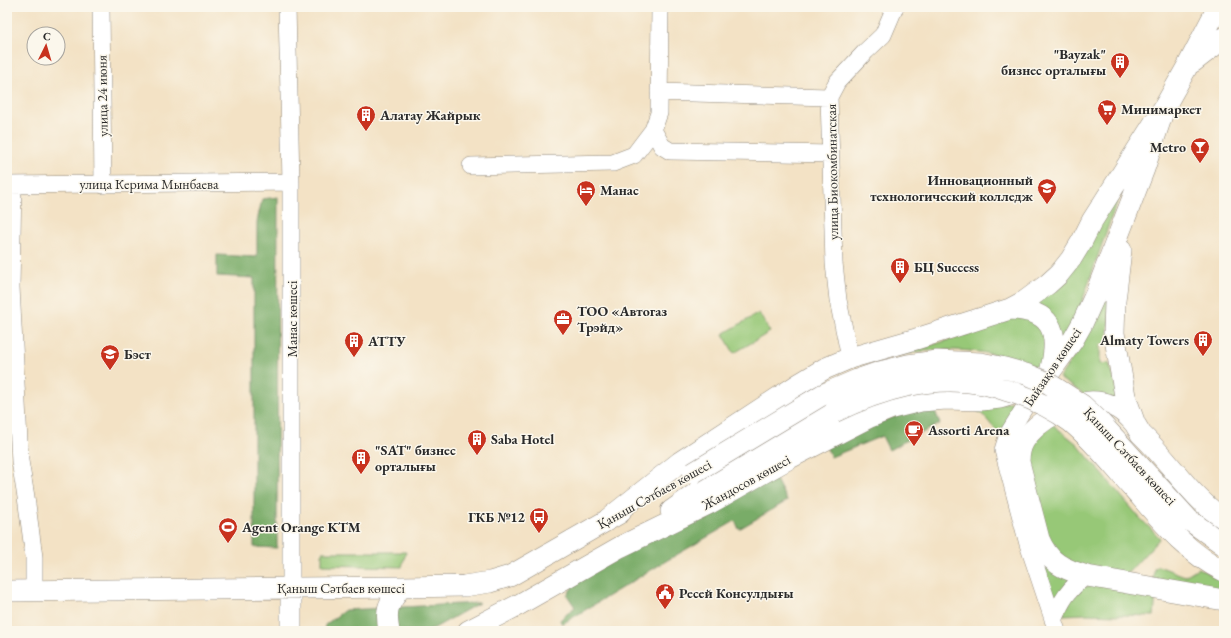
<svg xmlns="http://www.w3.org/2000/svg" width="1231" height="638" font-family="'EB Garamond',serif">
  <rect width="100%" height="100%" fill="#fbf7ec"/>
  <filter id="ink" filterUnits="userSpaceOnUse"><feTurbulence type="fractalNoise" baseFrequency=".025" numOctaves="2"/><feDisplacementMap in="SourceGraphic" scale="8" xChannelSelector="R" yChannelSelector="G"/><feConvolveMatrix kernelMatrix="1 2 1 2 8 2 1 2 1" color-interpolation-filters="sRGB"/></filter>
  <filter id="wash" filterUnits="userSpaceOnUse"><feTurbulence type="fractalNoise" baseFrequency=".012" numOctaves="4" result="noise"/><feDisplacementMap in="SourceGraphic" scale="16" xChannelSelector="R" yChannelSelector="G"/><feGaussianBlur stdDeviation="0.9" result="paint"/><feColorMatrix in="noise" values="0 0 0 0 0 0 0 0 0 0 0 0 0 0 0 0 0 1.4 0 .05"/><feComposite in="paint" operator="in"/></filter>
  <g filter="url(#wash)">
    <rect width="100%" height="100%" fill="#f3e2c5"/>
    <path fill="#97c877" stroke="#617a51" d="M 1127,176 L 1111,218 L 1082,302 L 1064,341 L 1032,305 Z
      M 1114,270 L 1107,343 L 1100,345 L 1100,364 L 1109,363 L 1122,402 L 1083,394 L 1059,378 L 1079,349 Z
      M 759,313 L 770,332 L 734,353 L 723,334 Z
      M 1018,316 L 1045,325 L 1044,370 C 1011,356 977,349 942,350 C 926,350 911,353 896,356 L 988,328 Z
      M 1011,402 L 1017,404 L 1000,435 L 983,415 L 972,407 Z
      M 1052,424 L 1077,444 L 1139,517 L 1160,538 L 1125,576 L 1071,565 L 1049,542 L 1027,470 L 1029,448 Z
      M 1011,452 L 1044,562 L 1071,578 L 1053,607 Z
      M 322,552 L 406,552 L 402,567 L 322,565 Z
      M 1158,566 L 1185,576 L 1198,568 L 1224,582 L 1224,594 L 1153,581 L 1154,569 Z
      M 1099,583 L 1156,593 L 1154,616 L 1086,614 L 1063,615 L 1071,599 L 1084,587 Z"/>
    <path fill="#79ac68" stroke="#526c4a" d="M 278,197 L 277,548 L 254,547 L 254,278 L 217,276 L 217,255 L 257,257 L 257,222 L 262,199 Z
      M 928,405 L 934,408 L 940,424 L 909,439 L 889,450 L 882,436 L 831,457 L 825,445 L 852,432 Z
      M 772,472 L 787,501 L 739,529 L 735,521 L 666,561 L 562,624 L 560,620 L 575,607 L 567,595 L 578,579 Z
      M 479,603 L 429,631 L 324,631 L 325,625 L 345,610 Z"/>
  </g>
  <g filter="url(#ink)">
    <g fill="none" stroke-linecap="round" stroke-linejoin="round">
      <g stroke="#8f8678" stroke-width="18">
        <path id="minor" d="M 101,7 L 103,185
          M 287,7 L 291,182 L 291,588
          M 659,92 L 829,97
          M 653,130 L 662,146 L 670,151 L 831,154
          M 471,166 L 613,163 L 634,155 L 653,130 L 659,113 L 660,7
          M 7,185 L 291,182
          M 13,185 L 11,287 L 20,461 L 26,497 L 34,557 L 34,591
          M 850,358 L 838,300 L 834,263 L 829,97 L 837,82 L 866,51 L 883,35 L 895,7
          M 1036,389 L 1008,434 L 1003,450 L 1028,544 L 1057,631
          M 1053,620 C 1061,602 1069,587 1087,576"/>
      </g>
      <g stroke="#8f8678" stroke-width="22">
        <path id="major" d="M 1193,62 L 1224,38
          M 1121,250 L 1115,301 L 1114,333 L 1125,396 L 1135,424 L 1141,434 C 1168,459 1193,500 1224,519
          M 1010,309 C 1051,310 1060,330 1051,368
          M 1135,424 C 1124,411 1115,404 1097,402 C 1074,399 1035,422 1024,441 C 1020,448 1019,454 1019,462 L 1039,539 C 1049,563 1063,569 1087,576 L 1224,600
          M 671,511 L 702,489 L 834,412
          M 608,519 L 680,462 L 799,384 L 824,369 L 850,358 L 916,339 L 1010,309 L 1025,301 L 1048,284 L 1059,274 L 1071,259 L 1082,241 L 1092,221 L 1165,106 L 1187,67 L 1218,7
          M 291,588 L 291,631
          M 7,591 L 401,587 L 464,586 L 490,582 L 510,576 L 620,513
          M 389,631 C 385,608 388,605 401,587
          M 468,631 L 520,604 L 620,547 L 710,503 L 788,459 L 870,417 L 892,408 L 921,401 L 946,399 L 982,400 L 1000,398 L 1026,390 L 1040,384 L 1050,372 L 1073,340 L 1082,324 L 1096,293 L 1144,169 L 1165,106"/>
      </g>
      <use href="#minor" stroke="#fff" stroke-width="17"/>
      <use href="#major" stroke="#fff" stroke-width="21"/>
      <g stroke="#8f8678" stroke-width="22" stroke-linecap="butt">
        <path id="major-bridge" d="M 834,412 C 880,390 931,374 983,384 C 994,386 1004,390 1015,393 C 1035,400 1054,409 1071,422 C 1094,441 1113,466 1133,488 C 1160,519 1186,553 1224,571
          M 693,473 L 822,395 L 857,380 L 880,372 L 908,365 L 937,361 L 981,363 L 1005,368 L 1029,375 L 1048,383 L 1082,405 L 1099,421 L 1189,520 L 1224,545"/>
      </g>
      <use href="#major-bridge" stroke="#fff" stroke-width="21"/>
    </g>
  </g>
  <defs>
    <g id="building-pin" transform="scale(1)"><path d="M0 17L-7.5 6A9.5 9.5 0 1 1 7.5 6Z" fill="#c8321e" stroke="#fbf7ec"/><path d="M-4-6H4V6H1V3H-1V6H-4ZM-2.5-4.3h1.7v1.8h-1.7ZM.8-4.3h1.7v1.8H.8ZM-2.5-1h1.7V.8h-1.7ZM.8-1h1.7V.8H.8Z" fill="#fff"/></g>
    <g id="supermarket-pin" transform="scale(1)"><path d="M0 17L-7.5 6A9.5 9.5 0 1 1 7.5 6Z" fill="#c8321e" stroke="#fbf7ec"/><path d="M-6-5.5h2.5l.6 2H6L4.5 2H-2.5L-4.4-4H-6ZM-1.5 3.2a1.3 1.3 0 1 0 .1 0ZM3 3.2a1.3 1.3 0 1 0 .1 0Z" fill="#fff"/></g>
    <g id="bar-pin" transform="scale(1)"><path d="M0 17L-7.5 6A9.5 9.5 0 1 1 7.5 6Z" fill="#c8321e" stroke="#fbf7ec"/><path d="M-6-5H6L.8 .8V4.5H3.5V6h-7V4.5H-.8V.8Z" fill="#fff"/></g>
    <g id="university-pin" transform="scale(1)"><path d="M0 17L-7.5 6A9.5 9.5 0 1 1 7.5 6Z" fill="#c8321e" stroke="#fbf7ec"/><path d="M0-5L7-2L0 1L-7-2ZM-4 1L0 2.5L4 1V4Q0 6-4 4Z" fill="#fff"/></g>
    <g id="hotel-pin" transform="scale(1)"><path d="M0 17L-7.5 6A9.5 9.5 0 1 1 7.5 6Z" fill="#c8321e" stroke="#fbf7ec"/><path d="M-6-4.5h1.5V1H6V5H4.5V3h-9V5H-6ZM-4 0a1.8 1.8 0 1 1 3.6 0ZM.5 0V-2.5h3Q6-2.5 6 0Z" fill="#fff"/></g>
    <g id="office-pin" transform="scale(1)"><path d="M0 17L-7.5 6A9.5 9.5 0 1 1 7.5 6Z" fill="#c8321e" stroke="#fbf7ec"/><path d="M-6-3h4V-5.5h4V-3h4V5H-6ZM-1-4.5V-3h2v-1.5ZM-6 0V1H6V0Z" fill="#fff"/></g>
    <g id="school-pin" transform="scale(1)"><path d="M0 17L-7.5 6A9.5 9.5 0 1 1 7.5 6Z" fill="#c8321e" stroke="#fbf7ec"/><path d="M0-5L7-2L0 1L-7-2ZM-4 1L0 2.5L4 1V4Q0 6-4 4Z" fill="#fff"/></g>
    <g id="cafe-pin" transform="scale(1)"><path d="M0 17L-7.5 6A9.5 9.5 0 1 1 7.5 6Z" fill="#c8321e" stroke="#fbf7ec"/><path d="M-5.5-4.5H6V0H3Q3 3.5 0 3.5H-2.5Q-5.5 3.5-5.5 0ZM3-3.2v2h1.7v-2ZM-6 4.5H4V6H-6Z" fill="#fff"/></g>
    <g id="bus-pin" transform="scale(1)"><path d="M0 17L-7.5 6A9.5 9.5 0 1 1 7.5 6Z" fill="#c8321e" stroke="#fbf7ec"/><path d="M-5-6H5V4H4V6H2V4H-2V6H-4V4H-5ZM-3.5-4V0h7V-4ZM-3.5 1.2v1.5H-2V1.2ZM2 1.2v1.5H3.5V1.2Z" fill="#fff"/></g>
    <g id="stadium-pin" transform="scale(1)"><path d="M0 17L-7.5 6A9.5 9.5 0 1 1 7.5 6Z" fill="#c8321e" stroke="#fbf7ec"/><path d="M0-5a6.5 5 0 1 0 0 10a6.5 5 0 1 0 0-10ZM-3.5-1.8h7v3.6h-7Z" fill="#fff"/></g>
    <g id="civic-pin" transform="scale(1)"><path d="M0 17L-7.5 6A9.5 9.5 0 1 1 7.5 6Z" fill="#c8321e" stroke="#fbf7ec"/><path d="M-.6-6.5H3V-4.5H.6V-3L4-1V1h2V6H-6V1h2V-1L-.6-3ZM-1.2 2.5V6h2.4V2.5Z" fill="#fff"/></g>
  </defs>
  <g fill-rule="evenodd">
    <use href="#building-pin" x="1120" y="62"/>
    <use href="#supermarket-pin" x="1107" y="109"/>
    <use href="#building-pin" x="366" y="115"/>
    <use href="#bar-pin" x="1200" y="147"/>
    <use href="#university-pin" x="1047" y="188"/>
    <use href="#hotel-pin" x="586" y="190"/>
    <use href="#building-pin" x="900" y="267"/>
    <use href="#office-pin" x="563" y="319"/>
    <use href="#building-pin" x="1203" y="340"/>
    <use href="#building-pin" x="354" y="341"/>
    <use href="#school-pin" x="110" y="354"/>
    <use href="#cafe-pin" x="914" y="430"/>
    <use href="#building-pin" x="477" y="439"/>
    <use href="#building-pin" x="361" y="458"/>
    <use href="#bus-pin" x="539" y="517"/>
    <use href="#stadium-pin" x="228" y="527"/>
    <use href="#civic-pin" x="665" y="593"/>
  </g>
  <g text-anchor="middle" stroke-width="3" stroke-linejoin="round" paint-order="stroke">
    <g font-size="14" font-weight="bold" fill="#2b2b2b" stroke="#fbf7ec" text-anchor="start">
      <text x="1106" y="59" text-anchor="end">"Bayzak"<tspan x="1106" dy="16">бизнес орталығы</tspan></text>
      <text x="1121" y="114">Минимаркет</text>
      <text x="380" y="120">Алатау Жайрык</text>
      <text x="1186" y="152" text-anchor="end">Metro</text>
      <text x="1033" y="185" text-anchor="end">Инновационный<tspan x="1033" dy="16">технологический колледж</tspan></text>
      <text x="600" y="195">Манас</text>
      <text x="914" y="272">БЦ Success</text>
      <text x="577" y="316">ТОО «Автогаз<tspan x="577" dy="16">Трэйд»</tspan></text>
      <text x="1189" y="345" text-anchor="end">Almaty Towers</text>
      <text x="368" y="346">АТТУ</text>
      <text x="124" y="359">Бэст</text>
      <text x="928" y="435">Assorti Arena</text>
      <text x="491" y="444">Saba Hotel</text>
      <text x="375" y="455">"SAT" бизнес<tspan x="375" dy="16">орталығы</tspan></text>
      <text x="525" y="522" text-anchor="end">ГКБ №12</text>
      <text x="242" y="532">Agent Orange KTM</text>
      <text x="679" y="598">Ресей Консулдығы</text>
    </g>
    <g font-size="14" fill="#2b2b2b" stroke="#fbf7ec">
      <text transform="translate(102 96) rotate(-91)" y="5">улица 24 июня</text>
      <text transform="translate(832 172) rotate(-91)" y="5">улица Биокомбинатская</text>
      <text x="149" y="189">улица Керима Мынбаева</text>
      <text transform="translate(292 319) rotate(-90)" y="5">Манас көшесі</text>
      <text transform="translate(1052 367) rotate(-56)" y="5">Байзақов көшесі</text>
      <text transform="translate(1130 456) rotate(47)" y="5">Қаныш Сәтбаев көшесі</text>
      <text transform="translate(746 482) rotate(-29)" y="5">Жандосов көшесі</text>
      <text transform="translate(654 494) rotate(-29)" y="5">Қаныш Сәтбаев көшесі</text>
      <text x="341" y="593">Қаныш Сәтбаев көшесі</text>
    </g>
  </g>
  <rect width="1231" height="638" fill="none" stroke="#fbf7ec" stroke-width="24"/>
  <g transform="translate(46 46) rotate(5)"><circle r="19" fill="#fbf7ec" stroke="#a8a59f"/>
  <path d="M0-3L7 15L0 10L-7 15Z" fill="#c8321e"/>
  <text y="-6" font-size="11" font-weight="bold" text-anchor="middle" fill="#2b2b2b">С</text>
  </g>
</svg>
